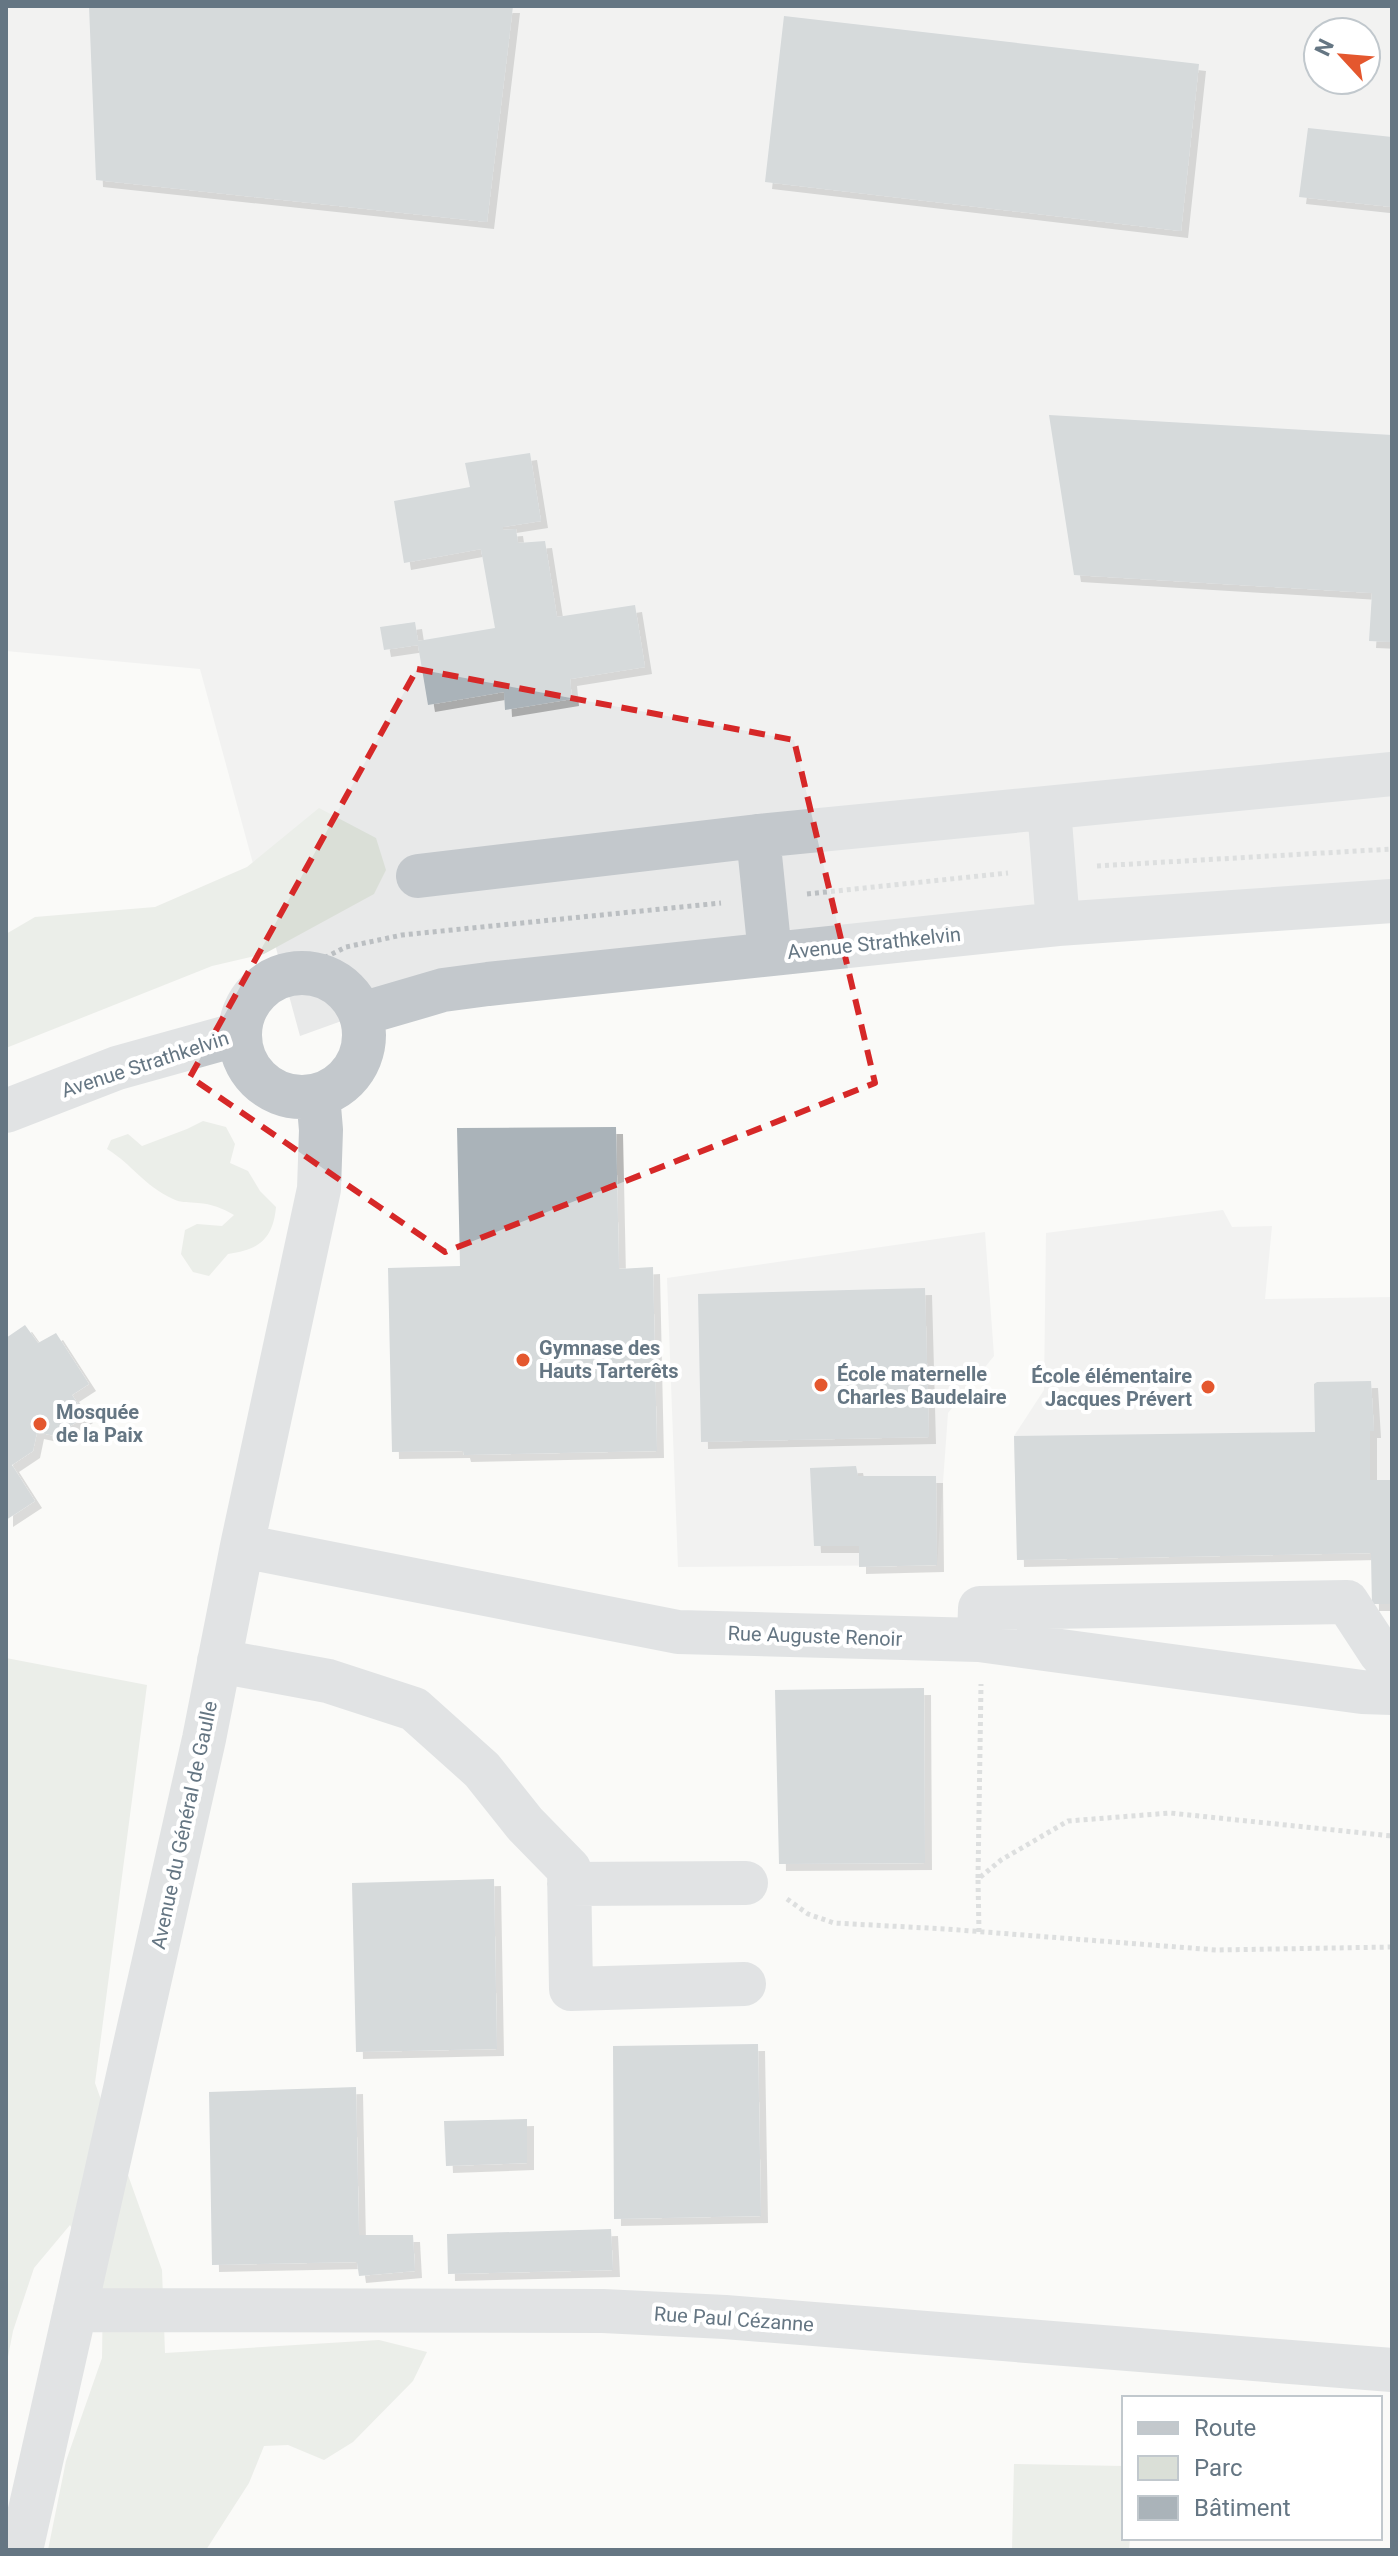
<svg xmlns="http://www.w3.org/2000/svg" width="1398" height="2556" font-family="Roboto,sans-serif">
  <defs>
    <filter id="shadow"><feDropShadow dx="7" dy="7" stdDeviation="0" flood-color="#0004"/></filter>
  </defs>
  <rect width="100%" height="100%" fill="#fafaf8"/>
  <path fill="#e8e9e9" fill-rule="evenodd" d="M 6,6 L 1392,6 L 1392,901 L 361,1014 L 300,1036 L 200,669 L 6,651 ZM 1318,32 L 1366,32 L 1366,80 L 1318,80 Z
    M 1223,1210 L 1232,1227 L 1272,1226 L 1265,1299 L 1392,1297 L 1392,1604 L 1372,1604 L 1371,1553 L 1017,1560 L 1014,1436 L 1044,1390 L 1046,1233 Z
    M 985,1232 L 994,1356 L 948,1413 L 937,1565 L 678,1567 L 667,1278 Z"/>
  <path fill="#dadfd7" d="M 319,808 L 376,838 L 386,870 L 374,894 L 264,954 L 212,966 L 6,1048 L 6,934 L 35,917 L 155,907 L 247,867 Z
    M 203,1121 L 226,1127 L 235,1144 L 230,1163 L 248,1171 L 260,1191 L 276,1207 C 273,1239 259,1250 228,1254 L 209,1276 L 193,1272 L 181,1254 L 185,1230 L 197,1224 L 222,1226 L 234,1215 C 222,1208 212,1204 198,1203 C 189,1202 181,1203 173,1199 C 143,1185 133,1165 107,1149 L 111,1140 L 128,1134 L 142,1146 L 187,1129 Z
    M 6,1658 L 147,1685 L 95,2083 L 162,2270 L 165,2353 L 379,2340 L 427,2352 L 413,2381 L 353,2442 L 324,2460 L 288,2445 L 264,2446 L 249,2483 L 206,2550 L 48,2550 L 66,2461 L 102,2358 L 103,2290 L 70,2225 L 34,2268 L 13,2331 L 6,2367 Z
    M 1014,2464 L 1124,2466 L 1124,2538 L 1130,2538 L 1129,2550 L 1012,2550 Z"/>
  <path fill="#aab3b9" filter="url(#shadow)" d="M 89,6 L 513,6 L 487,222 L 96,180 Z
    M 784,16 L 1199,64 L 1181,231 L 765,182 Z
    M 1308,128 L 1392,137 L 1392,207 L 1299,197 Z
    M 1049,415 L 1392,435 L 1392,642 L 1369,641 L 1372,593 L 1074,575 Z
    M 530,453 L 541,521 L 503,527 L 503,530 L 516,529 L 518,543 L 545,541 L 557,617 L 635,605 L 645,667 L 570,679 L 572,699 L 505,710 L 504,692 L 428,705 L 418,645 L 384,650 L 380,627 L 415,622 L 418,641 L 495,628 L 481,549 L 404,563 L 394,501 L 470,487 L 465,463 Z
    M 616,1127 L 619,1269 L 653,1267 L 657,1451 L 464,1455 L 463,1451 L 392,1452 L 388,1268 L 460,1266 L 457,1128 Z
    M 925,1288 L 929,1437 L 701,1442 L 698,1294 Z
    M 25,1325 L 38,1343 L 56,1333 L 89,1384 L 72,1395 L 86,1416 L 55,1436 L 37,1432 L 33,1451 L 12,1465 L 35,1501 L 6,1520 L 6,1338 Z
    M 1371,1381 L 1374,1431 L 1370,1431 L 1370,1480 L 1392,1480 L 1392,1604 L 1372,1604 L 1371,1553 L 1017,1560 L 1014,1436 L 1315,1432 L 1314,1384 L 1317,1382 Z
    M 856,1466 L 858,1476 L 936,1476 L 937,1565 L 859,1567 L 859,1546 L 814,1546 L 810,1468 Z
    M 924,1688 L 925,1863 L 779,1864 L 775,1690 Z
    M 494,1879 L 497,2049 L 356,2052 L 352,1883 Z
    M 758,2044 L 761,2216 L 614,2219 L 613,2046 Z
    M 356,2087 L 359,2235 L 413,2235 L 415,2271 L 359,2276 L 357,2262 L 212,2265 L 209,2092 Z
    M 527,2119 L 527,2163 L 446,2166 L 444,2121 Z
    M 611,2229 L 613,2270 L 448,2274 L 447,2234 Z"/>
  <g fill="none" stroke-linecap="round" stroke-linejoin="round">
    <path stroke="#bbbfc2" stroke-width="5" stroke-dasharray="4 4" stroke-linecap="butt" d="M 1097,866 L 1392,849
      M 807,894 L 1008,873
      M 296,972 L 346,947 L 402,935 L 721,903
      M 978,1878 L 981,1684
      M 787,1899 L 808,1914 L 834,1923 L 946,1929 L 1216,1950 L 1392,1947
      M 979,1932 L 978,1879 L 1001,1860 L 1068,1821 L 1170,1813 L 1392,1836"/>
    <path stroke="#c3c8cc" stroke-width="44" d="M 1049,808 L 1058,924
      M 758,836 L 770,954
      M 418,876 L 758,836 L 1392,774
      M240 1035a62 62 0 1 1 124 0a62 62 0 1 1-124 0Z
      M 361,1014 L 443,990 L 488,984 L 1058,924 L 1392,901
      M 6,1111 L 117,1068 L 239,1034
      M 242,1546 L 678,1632 L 979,1640 L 1362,1692 L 1392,1693
      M 979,1640 L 980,1608 L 1347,1602 L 1381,1654 L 1392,1653
      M 219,1661 L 328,1681 L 414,1709 L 482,1770 L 525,1824 L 569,1869 L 571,1989 L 744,1984
      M 569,1884 L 746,1883
      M 75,2310 L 603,2311 L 725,2317 L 1392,2370
      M 21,2550 L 204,1739 L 242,1546 L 319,1189 L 321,1130 L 318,1095"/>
  </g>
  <path d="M0 0H1398V2556H0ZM 417,669 L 794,740 L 875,1083 L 445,1252 L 190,1077 Z" fill="#fafaf8" fill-opacity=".55" fill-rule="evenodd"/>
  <path fill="none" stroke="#d62828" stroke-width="6" stroke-dasharray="16 10" stroke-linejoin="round" d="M 417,669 L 794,740 L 875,1083 L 445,1252 L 190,1077 Z"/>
  <g fill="#e4572e" stroke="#fff" stroke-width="3">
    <circle cx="523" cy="1360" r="8"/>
    <circle cx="821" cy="1385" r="8"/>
    <circle cx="1208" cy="1387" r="8"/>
    <circle cx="40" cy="1424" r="8"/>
  </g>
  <g text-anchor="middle" stroke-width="8" stroke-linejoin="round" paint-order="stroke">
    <g font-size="20" fill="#657683" stroke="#fff">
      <text transform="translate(874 943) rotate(-6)" y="7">Avenue Strathkelvin</text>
      <text transform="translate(145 1064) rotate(-18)" y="7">Avenue Strathkelvin</text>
      <text transform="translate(815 1636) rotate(2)" y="7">Rue Auguste Renoir</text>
      <text transform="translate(184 1825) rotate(-78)" y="7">Avenue du Général de Gaulle</text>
      <text transform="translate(734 2319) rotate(4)" y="7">Rue Paul Cézanne</text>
    </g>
    <g font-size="20" font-weight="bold" fill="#657683" stroke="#fff" text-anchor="start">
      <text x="539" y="1355">Gymnase des<tspan x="539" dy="23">Hauts Tarterêts</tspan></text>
      <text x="837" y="1381">École maternelle<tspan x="837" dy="23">Charles Baudelaire</tspan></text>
      <text x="1192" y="1383" text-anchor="end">École élémentaire<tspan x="1192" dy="23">Jacques Prévert</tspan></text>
      <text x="56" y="1419">Mosquée<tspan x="56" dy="23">de la Paix</tspan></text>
    </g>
  </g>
  <rect width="1398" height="2556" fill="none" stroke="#657683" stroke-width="16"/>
  <rect x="1122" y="2396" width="260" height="144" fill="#ffffff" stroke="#c1c8cd" stroke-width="2"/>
  <rect x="1138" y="2422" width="40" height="12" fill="#c3c8cc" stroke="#c1c8cd" stroke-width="2"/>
  <text x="1194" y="2436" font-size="24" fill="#657683">Route</text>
  <rect x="1138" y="2456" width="40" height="24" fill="#dadfd7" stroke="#c1c8cd" stroke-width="2"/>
  <text x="1194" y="2476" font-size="24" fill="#657683">Parc</text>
  <rect x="1138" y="2496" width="40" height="24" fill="#aab3b9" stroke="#c1c8cd" stroke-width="2"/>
  <text x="1194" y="2516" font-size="24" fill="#657683">Bâtiment</text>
  <g transform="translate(1342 56) rotate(296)"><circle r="38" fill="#ffffff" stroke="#c1c8cd" stroke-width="2"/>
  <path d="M0-6L14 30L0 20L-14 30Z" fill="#e4572e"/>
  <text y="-12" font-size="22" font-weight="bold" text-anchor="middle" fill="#657683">N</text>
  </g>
</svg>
